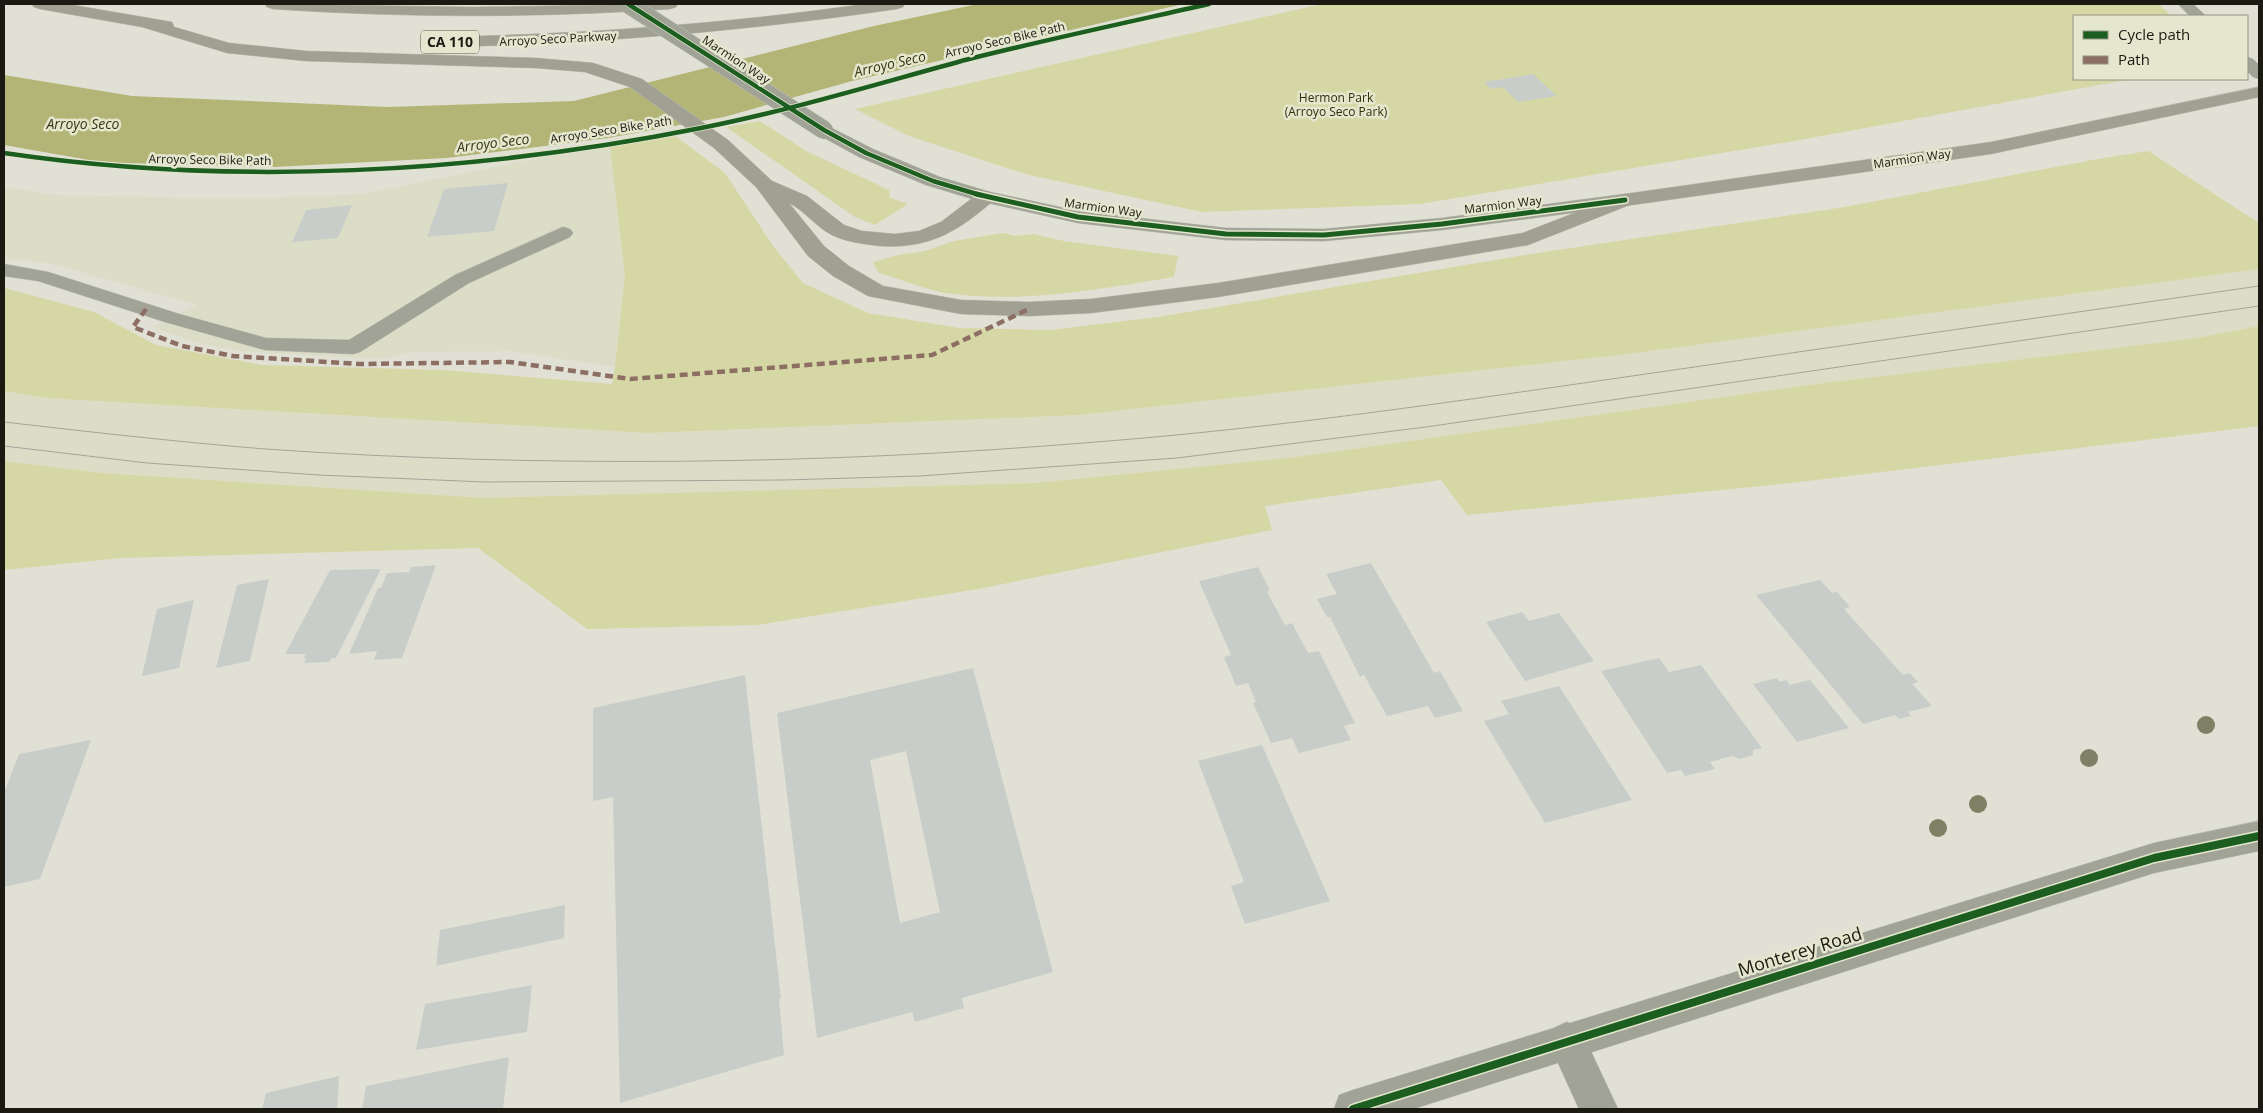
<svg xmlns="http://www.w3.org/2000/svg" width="2263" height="1113" font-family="'Open Sans',sans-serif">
  <rect width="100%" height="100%" fill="#e0e0d4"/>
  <path fill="#dcddc6" d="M 610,147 L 625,276 L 615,367 L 510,351 L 414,352 L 382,359 L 238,351 L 191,341 L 152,327 L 197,305 L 53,264 L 4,258 L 4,187 L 56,195 L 243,199 L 362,194 L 523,161 Z
    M 2259,269 L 2259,326 L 2197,338 L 1808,385 L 1296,457 L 1034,483 L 485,498 L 103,473 L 4,461 L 4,391 L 46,398 L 649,433 L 1079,415 L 1628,354 Z"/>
  <path fill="#d5d8a5" d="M 1322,4 L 2159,4 L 2171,16 L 2074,16 L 2074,79 L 2132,79 L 1794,141 L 1420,204 L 1202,212 L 1025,174 L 909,136 L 855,109 Z
    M 760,121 L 806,151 L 889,190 L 890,198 L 908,204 L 875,225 L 855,217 L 726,127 Z
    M 675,136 L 725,173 L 773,246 L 803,283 L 868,313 L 959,328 L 1050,330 L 1158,317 L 1531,254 L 1845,207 L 2092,160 L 2148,151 L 2259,223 L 2259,269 L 1628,354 L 1079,415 L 649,433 L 46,398 L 4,391 L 4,288 L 94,312 L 156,345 L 262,365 L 443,370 L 612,384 L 615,367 L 625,276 L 610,147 Z
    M 1003,233 L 1016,236 L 1033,234 L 1064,241 L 1178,256 L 1174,277 C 1099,289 1029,303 953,294 C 928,291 903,280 879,273 L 873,262 L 898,255 L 925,251 L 954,241 Z
    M 2259,326 L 2259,426 L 1783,484 L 1467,515 L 1441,480 L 1265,506 L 1272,530 L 978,589 L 757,625 L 587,629 L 478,548 L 121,558 L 4,570 L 4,461 L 103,473 L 485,498 L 1034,483 L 1296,457 L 1808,385 L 2197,338 Z"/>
  <path fill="#b2b576" d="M 978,4 L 1183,4 L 852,81 L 724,117 L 608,138 L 521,149 L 446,158 L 274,167 L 125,163 L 89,160 L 4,145 L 4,75 L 132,96 L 388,107 L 574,101 L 874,26 Z"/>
  <path fill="#c9cdca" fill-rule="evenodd" d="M 1533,74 L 1557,96 L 1518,102 L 1503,87 L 1491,89 L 1484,82 Z
    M 508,183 L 494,231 L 427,237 L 444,189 Z
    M 352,205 L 338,238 L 292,242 L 306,210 Z
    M 1371,563 L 1434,673 L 1440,671 L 1463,711 L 1435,718 L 1428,706 L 1387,716 L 1364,675 L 1360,677 L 1330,617 L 1327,617 L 1317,599 L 1337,594 L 1326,574 Z
    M 436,565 L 402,658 L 374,660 L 377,651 L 349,654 L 378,588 L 381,588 L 387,573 L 409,572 L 411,567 Z
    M 1258,567 L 1270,590 L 1267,592 L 1285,625 L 1292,623 L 1308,653 L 1319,651 L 1355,723 L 1344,726 L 1351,740 L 1299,753 L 1292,738 L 1271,743 L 1253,703 L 1256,702 L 1248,683 L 1236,686 L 1224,657 L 1231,655 L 1199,581 Z
    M 381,569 L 336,658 L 332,658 L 329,662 L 304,663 L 306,658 L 303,658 L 306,654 L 285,654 L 330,570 Z
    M 269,579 L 250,661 L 216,668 L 237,585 Z
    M 1820,580 L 1832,593 L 1837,592 L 1850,607 L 1844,609 L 1903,675 L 1910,673 L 1918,682 L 1912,684 L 1932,706 L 1908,712 L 1911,716 L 1899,719 L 1895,715 L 1863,724 L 1756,595 Z
    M 194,600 L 179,668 L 142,676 L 157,609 Z
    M 1522,612 L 1529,621 L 1559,613 L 1594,661 L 1525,681 L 1486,622 Z
    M 1659,658 L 1669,672 L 1701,665 L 1762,748 L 1753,750 L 1753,755 L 1740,759 L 1732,756 L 1710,762 L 1715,769 L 1685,776 L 1681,770 L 1667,773 L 1601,671 Z
    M 973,668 L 1053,972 L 962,998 L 964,1008 L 915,1022 L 912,1012 L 817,1038 L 777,713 ZM 906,751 L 940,912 L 900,923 L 870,760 Z
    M 745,675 L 781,999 L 779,999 L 784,1055 L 620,1103 L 613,797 L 593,801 L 593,708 Z
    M 1777,678 L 1780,682 L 1786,680 L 1790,685 L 1810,680 L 1849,728 L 1797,742 L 1753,684 Z
    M 1559,686 L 1632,800 L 1545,823 L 1484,721 L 1509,714 L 1501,701 Z
    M 91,740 L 40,879 L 4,887 L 4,793 L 19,754 Z
    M 1262,745 L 1330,901 L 1245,924 L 1231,886 L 1244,882 L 1198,761 Z
    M 565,905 L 564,938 L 436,966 L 440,930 Z
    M 532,985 L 527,1032 L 416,1050 L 425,1004 Z
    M 509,1057 L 503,1109 L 362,1109 L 366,1086 Z
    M 339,1076 L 337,1109 L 262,1109 L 266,1093 Z"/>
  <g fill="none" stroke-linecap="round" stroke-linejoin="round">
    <g stroke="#bcbcb2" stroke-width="1">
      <path id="service" d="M 2178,4 L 2193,4 L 2206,16 L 2190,16 Z
        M 2247,57 L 2253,59 L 2259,65 L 2259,79 L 2253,77 L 2247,71 Z
        M 563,227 L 570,229 L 573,233 L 570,237 L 469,283 L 360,352 L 353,354 L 265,350 L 165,322 L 38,281 L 4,276 L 4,264 L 48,272 L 179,314 L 266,338 L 349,340 L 455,275 Z"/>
    </g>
    <g stroke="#bcbcb2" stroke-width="1">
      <path id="minor" d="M 1567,1022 L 1580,1028 L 1618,1109 L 1579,1109 L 1548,1041 L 1554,1028 Z"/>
    </g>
    <g stroke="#bcbcb2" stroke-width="1">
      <path id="tertiary" d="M 824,124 L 873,149 L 940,177 L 990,192 L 1078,211 L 1226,228 L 1324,229 L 1442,218 L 1625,194 L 1632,196 L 1635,200 L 1632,204 L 1625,206 L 1442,230 L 1324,241 L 1226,240 L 1078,223 L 979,201 L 926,185 L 859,157 L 817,134 L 815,130 L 817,126 Z
        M 2259,821 L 2259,851 L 2154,873 L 1413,1109 L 1334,1109 L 1339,1095 L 1353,1090 L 2154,843 Z"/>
    </g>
    <g stroke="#bcbcb2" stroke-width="1">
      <path id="secondary" d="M 2259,87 L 2259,97 L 1991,154 L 1625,206 L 1618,204 L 1615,200 L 1618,196 L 1625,194 L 1991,142 Z"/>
    </g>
    <g stroke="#bcbcb2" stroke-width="1">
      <path id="motorway" d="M 32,4 L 67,4 L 166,21 L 172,22 L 174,27 L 229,43 L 306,51 L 536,58 L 593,63 L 642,79 L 728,140 L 772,181 L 807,196 L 844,225 L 862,231 L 895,234 L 919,231 L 941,222 L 979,193 L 986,191 L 993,193 L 996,197 L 993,201 C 957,232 929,249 880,246 C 864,244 846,242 832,235 C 816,227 805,211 789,203 L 824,246 L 849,266 L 883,286 L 961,300 L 1029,302 L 1091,299 L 1218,283 L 1523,233 L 1618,196 L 1625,194 L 1632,196 L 1635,200 L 1632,204 L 1528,245 L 1218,297 L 1091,313 L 1029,316 L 961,314 L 868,296 L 833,276 L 808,256 L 756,187 L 714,148 L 630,87 L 585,72 L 536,68 L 306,61 L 227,53 L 142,27 L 40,9 L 34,7 Z
        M 265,4 L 472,7 L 678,4 L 676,7 L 670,9 C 537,18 406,18 273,9 L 267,7 Z
        M 865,4 L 905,4 L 903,7 L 897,9 C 745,31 594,44 441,47 L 435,46 L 432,42 L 435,38 L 441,37 C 583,34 724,24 865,4 Z"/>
    </g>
    <use href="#service" fill="#a2a397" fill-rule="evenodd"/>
    <use href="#minor" fill="#a2a397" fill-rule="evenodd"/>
    <use href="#tertiary" fill="#a2a397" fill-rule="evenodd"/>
    <use href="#secondary" fill="#a0a193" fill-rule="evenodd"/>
    <use href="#motorway" fill="#a0a093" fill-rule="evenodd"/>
    <path stroke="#a4a59a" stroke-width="1" d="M 4,422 C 91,432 178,442 265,449 C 541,468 820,465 1096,442 C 1278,428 1458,401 1639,375 C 1845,345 2052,316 2259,286
      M 4,446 L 147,463 L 319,475 L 485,482 L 785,480 L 919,476 L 1177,458 L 1426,427 L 2259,306"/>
    <g stroke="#bcbcb2" stroke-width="19" stroke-linecap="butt">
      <path id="tertiary-bridge" d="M 628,4 L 824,130"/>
    </g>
    <use href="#tertiary-bridge" stroke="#a2a397" stroke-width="18"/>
    <path stroke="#8d6e63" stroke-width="4.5" stroke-dasharray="8 4.5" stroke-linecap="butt" d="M 146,309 L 133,327 L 182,346 L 233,356 L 360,364 L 510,362 L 630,379 L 932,355 L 1029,309"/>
    <g stroke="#e4e6ce" stroke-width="6">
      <path id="cycleway-far2" d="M 628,4 L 824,130 L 866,153 L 933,181 L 980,195
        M 4,153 C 234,187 474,173 701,128 C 792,110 880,83 969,59 C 1049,39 1129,22 1209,4"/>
    </g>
    <g stroke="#e4e6ce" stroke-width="8">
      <path id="cycleway-far1" d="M 976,194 L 1078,217 L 1226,234 L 1324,235 L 1442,224 L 1625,200"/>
    </g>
    <g stroke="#e4e6ce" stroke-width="11">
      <path id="cycleway" d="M 1353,1109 L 2154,858 L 2259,836"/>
    </g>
    <use href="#cycleway-far2" stroke="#1b5e20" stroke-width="4.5"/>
    <use href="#cycleway-far1" stroke="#1b5e20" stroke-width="5"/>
    <use href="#cycleway" stroke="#1b5e20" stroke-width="8"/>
  </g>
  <g fill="#7e7f65">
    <circle cx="2206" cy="725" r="9"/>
    <circle cx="2089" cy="758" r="9"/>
    <circle cx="1978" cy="804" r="9"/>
    <circle cx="1938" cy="828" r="9"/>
  </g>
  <g text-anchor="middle" stroke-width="5" stroke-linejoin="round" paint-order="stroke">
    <g font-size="12" fill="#1a1a12" stroke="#e4e6ce">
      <text transform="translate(558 39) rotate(-3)" y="4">Arroyo Seco Parkway</text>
      <text transform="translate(1005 40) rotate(-13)" y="4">Arroyo Seco Bike Path</text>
      <text transform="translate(736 60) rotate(33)" y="4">Marmion Way</text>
      <text transform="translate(611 130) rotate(-9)" y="4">Arroyo Seco Bike Path</text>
      <text transform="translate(1912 159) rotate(-8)" y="4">Marmion Way</text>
      <text transform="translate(210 160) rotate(1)" y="4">Arroyo Seco Bike Path</text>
      <text transform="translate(1503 205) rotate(-7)" y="4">Marmion Way</text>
      <text transform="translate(1103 208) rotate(8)" y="4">Marmion Way</text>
    </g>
    <g font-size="12" fill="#2e300a" stroke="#e4e6ce">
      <text x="1336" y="102">Hermon Park<tspan x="1336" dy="14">(Arroyo Seco Park)</tspan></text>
    </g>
    <rect fill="#e4e6ce" stroke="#57574a" stroke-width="1" x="421" y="30.5" width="58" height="23" rx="4"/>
    <g font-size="14" font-weight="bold" fill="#1a1a12">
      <text x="450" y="47">CA 110</text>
    </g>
    <g font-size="14" font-style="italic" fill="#363712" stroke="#e4e6ce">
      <text transform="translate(890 64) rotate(-13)" y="5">Arroyo Seco</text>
      <text x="83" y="129">Arroyo Seco</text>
      <text transform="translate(493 143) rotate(-7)" y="5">Arroyo Seco</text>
    </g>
    <g font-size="18" fill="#1a1a12" stroke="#e4e6ce">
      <text transform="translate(1800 952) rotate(-17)" y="6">Monterey Road</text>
    </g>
  </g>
  <rect width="2263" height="1113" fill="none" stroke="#1a1a12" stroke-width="10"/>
  <rect x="2073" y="15" width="175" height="65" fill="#e4e6ce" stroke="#939483"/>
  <rect x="2083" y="31" width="25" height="8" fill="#1b5e20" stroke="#939483"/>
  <text x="2118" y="40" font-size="15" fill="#1a1a12">Cycle path</text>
  <rect x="2083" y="56" width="25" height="8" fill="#8d6e63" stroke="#939483"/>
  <text x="2118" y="65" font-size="15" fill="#1a1a12">Path</text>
</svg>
